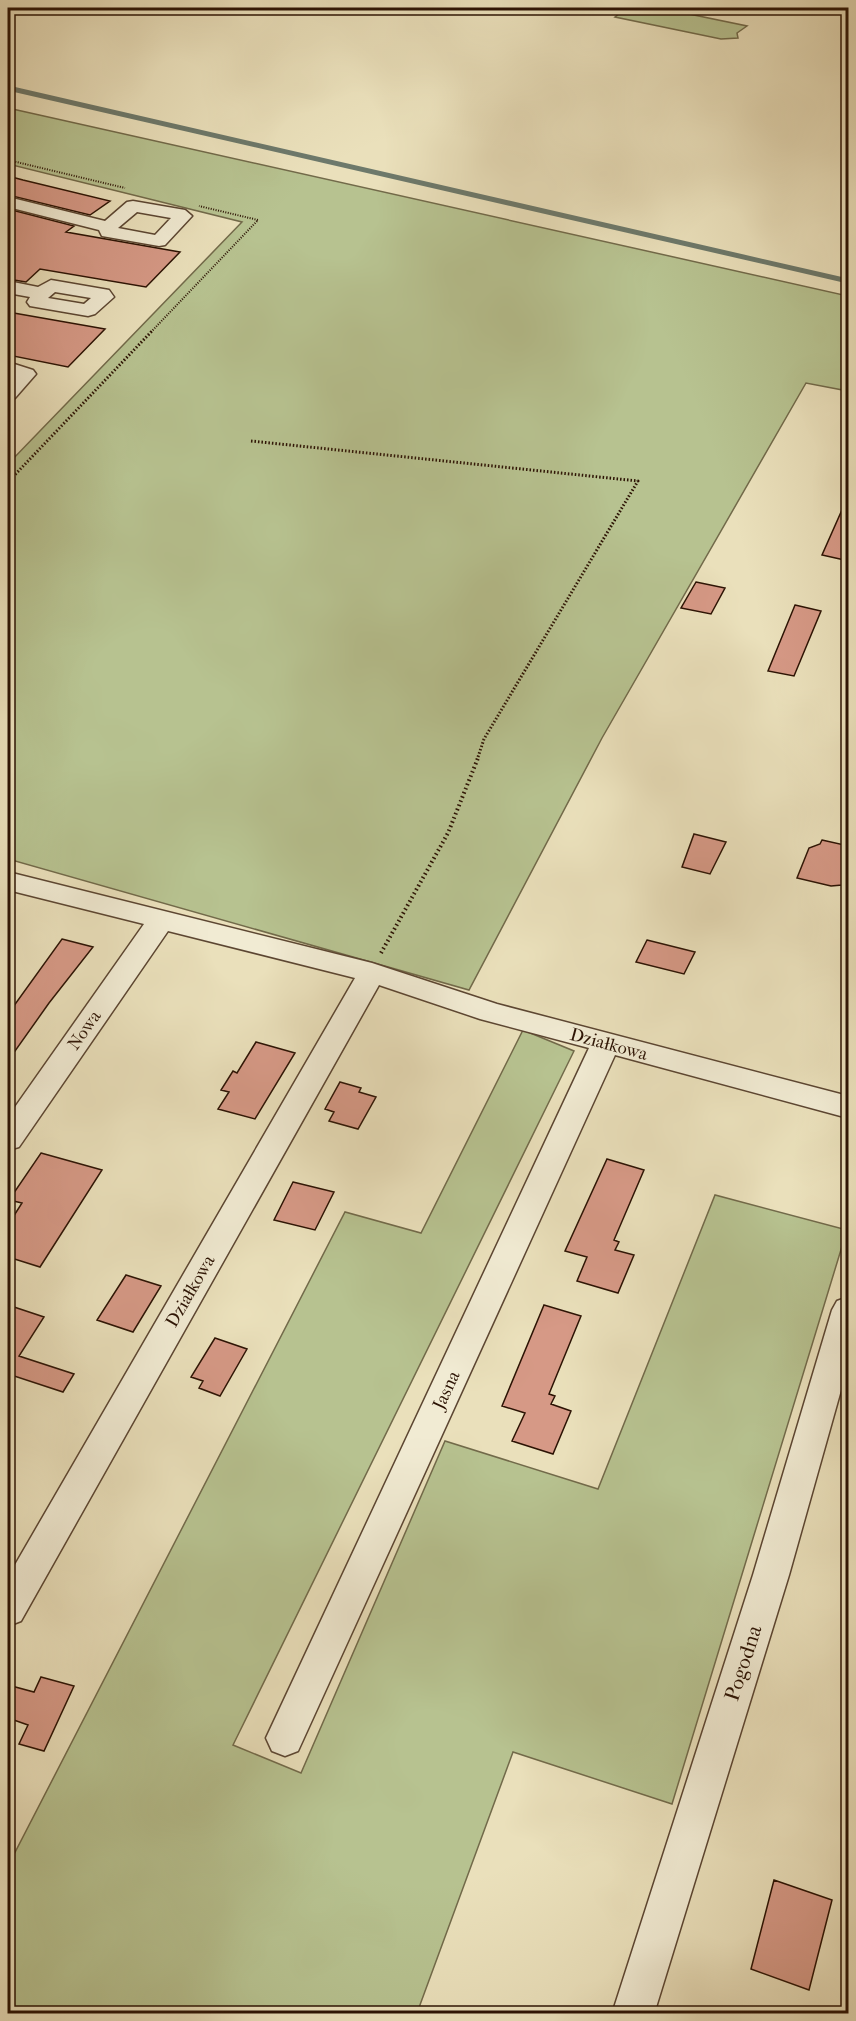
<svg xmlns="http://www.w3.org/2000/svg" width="856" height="2021" font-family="'IM FELL French Canon',serif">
  <rect width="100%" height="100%" fill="#eae0bb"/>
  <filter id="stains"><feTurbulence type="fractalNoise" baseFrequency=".00333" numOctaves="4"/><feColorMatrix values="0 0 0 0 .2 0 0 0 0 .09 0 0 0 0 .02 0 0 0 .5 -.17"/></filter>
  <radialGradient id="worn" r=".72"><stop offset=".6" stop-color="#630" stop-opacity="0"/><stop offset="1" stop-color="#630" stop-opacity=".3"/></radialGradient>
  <path fill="#b7c290" stroke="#726a4a" stroke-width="1.5" d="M 626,8 L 660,8 L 747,26 L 737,33 L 738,38 L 721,39 L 615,17 Z
    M 8,108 L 848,296 L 848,391 L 806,383 L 602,738 L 469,990 L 8,859 L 8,464 L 242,222 L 8,164 Z
    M 523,1030 L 574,1051 L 233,1745 L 301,1773 L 445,1441 L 598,1489 L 715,1195 L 847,1230 L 672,1804 L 513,1752 L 417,2013 L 8,2013 L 8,1866 L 345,1212 L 421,1233 Z"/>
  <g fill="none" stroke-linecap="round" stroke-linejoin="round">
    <path stroke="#6d796b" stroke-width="5" d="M 8,88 L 848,281"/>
  </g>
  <path fill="#d69986" stroke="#2c1304" stroke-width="1.5" d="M 8,176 L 23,180 L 110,201 L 90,215 L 8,195 Z
    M 8,209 L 74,226 L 66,232 L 180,252 L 146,287 L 40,269 L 26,282 L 8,279 Z
    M 8,312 L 105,329 L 68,367 L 8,355 Z
    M 849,494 L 849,561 L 822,555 Z
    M 696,582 L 725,588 L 711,614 L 681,608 Z
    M 795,605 L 821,611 L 794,676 L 768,671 Z
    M 694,834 L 726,842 L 710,874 L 682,867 Z
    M 822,840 L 849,846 L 849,869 L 842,885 L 831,886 L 797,878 L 809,848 L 820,844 Z
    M 62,939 L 93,947 L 49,1003 L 8,1061 L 8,1014 Z
    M 647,940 L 695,952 L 684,974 L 636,962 Z
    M 256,1042 L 295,1053 L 255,1119 L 218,1109 L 229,1092 L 221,1090 L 233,1071 L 237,1073 Z
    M 340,1082 L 361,1088 L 359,1092 L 376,1097 L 358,1129 L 329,1121 L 334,1112 L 325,1109 Z
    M 41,1153 L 102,1170 L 40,1267 L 8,1257 L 8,1225 L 22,1203 L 9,1200 Z
    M 607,1159 L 644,1170 L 614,1240 L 619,1242 L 615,1250 L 634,1255 L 618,1293 L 577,1281 L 587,1257 L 565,1251 Z
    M 293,1182 L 334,1192 L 315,1230 L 274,1220 Z
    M 126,1275 L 161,1286 L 133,1332 L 97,1320 Z
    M 8,1305 L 44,1317 L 19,1356 L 74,1374 L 63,1392 L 8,1374 Z
    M 544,1305 L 581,1316 L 549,1394 L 555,1396 L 551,1404 L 571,1411 L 553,1454 L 512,1441 L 525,1413 L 502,1406 Z
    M 215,1338 L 247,1349 L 220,1396 L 199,1388 L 203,1381 L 191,1377 Z
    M 41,1677 L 74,1686 L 44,1751 L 19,1744 L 28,1725 L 8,1718 L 8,1685 L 34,1692 Z
    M 774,1880 L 832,1900 L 809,1990 L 751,1969 Z"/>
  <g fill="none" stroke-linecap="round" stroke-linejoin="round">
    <g stroke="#5c4632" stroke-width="3">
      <path id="minor" d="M 8,197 L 105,221 L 127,202 L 133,201 L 185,210 L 192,216 L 165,245 L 159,246 L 102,236 L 99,230 L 8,207 ZM 137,212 L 171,218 L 155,235 L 118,228 Z
        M 51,280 L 109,290 L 114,297 L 95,314 L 88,316 L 30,306 L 27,302 L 30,297 L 8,293 L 8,281 L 38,287 ZM 55,292 L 91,298 L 84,304 L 48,298 Z
        M 8,362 L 33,370 L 36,374 L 15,398 L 8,400 L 8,382 L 13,376 L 8,374 Z
        M 8,872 L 372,963 L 497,1004 L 848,1096 L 848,1118 L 615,1055 L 298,1751 L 285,1756 L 272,1751 L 266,1738 L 589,1048 L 480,1019 L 379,985 L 21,1621 L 8,1626 L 8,1577 L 355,978 L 168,931 L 19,1147 L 8,1150 L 8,1117 L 144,924 L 8,890 Z
        M 848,1297 L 848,1365 L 789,1575 L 654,2014 L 612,2014 L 753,1575 L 832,1310 L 837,1301 Z"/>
    </g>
    <path stroke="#2c1304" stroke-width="2" stroke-dasharray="1 1.5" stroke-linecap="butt" d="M 8,160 L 125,188
      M 151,332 L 258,220 L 199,206"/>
    <path stroke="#2c1304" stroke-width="3" stroke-dasharray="1.5 2" stroke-linecap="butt" d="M 251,441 L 638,481 L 484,739 L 477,760
      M 8,482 L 152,331"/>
    <path stroke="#2c1304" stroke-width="4" stroke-dasharray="1.5 3" stroke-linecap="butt" d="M 381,953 L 448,833 L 478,758"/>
    <use href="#minor" fill="#f1ebd3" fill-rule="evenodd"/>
  </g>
  <g text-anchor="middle" stroke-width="4.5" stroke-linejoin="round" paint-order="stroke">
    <g font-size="18" fill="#2c1304" stroke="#f1ebd3">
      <text transform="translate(84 1030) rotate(-55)" y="6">Nowa</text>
      <text transform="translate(609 1044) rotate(15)" y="6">Działkowa</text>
      <text transform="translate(190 1291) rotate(-60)" y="6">Działkowa</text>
      <text transform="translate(446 1390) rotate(-65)" y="6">Jasna</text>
    </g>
    <g font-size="21" fill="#2c1304" stroke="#f1ebd3">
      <text transform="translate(743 1663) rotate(-72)" y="7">Pogodna</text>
    </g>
  </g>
  <rect width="856" height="2021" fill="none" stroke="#eae0bb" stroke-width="30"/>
  <rect x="9" y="9" width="838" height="2003" fill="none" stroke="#2c1304" stroke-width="3"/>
  <rect x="15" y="15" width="826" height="1991" fill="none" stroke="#2c1304" stroke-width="1.5"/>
  <rect width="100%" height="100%" filter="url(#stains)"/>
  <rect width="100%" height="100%" fill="url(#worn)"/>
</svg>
